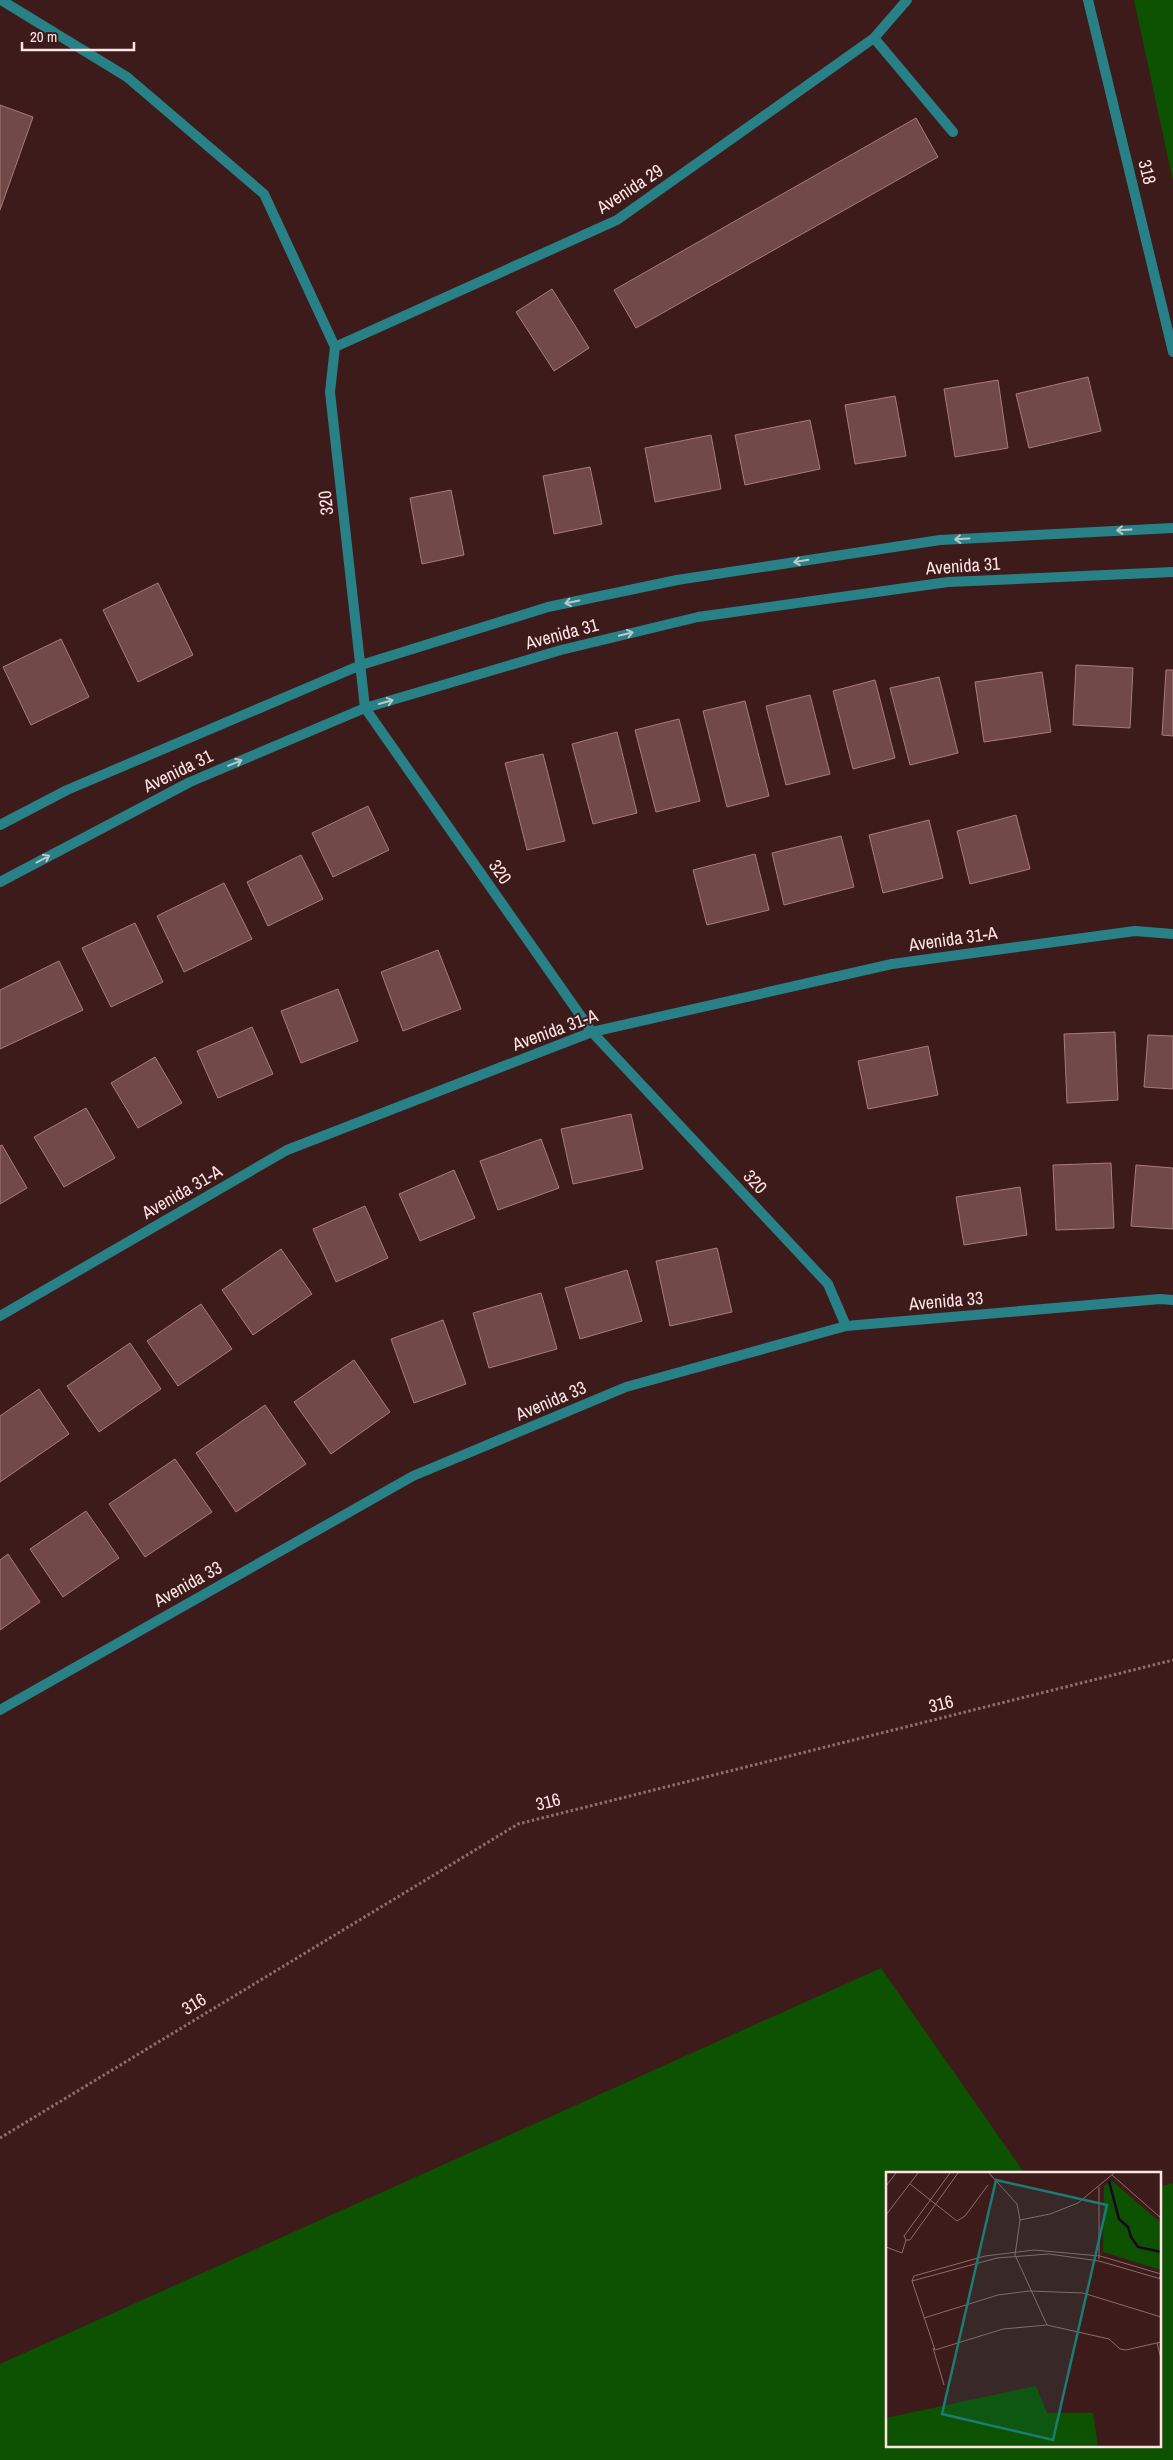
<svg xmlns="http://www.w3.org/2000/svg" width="1173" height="2460" font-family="'Archivo Narrow',sans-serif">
  <rect width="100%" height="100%" fill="#3e1b1b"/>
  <path fill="#0c5200" d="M 1134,0 L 1173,0 L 1173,181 Z
    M 881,1968 L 1025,2174 L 887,2174 L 887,2446 L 1159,2446 L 1159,2187 L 1173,2183 L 1173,2460 L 0,2460 L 0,2364 Z"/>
  <path fill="#714948" stroke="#a87c7b" d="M 0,105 L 33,117 L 0,210 Z
    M 916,118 L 938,157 L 636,328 L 614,290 Z
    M 552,289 L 589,348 L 554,371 L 516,312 Z
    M 1088,377 L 1101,431 L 1029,448 L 1016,394 Z
    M 998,380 L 1008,448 L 955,457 L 944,389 Z
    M 895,396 L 906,456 L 855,464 L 845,405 Z
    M 810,420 L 820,469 L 745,485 L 735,435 Z
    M 711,435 L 721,489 L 655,502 L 645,448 Z
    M 590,467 L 602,524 L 554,534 L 543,476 Z
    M 451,490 L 464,555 L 422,564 L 410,498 Z
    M 158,583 L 193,655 L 138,682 L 103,610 Z
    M 61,639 L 89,697 L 31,725 L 3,667 Z
    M 1076,665 L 1133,668 L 1130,728 L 1073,725 Z
    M 1166,670 L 1173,670 L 1173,736 L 1162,735 Z
    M 1042,672 L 1051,732 L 984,742 L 975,682 Z
    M 939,677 L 958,753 L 910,765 L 890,688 Z
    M 875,680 L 895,758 L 853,769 L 833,691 Z
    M 810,695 L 830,774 L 786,785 L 766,706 Z
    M 745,701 L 769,796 L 727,807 L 703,711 Z
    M 679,719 L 700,801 L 656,812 L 635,730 Z
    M 617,732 L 637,813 L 593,824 L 572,744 Z
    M 543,754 L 565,841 L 527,850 L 505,763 Z
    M 368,806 L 389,850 L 333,877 L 312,833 Z
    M 1016,815 L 1030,869 L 970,884 L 957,831 Z
    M 929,820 L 943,878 L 883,893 L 869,835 Z
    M 841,836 L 854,887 L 784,905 L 772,853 Z
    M 755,854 L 769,910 L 707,925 L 693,870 Z
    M 301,855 L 323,899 L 268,926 L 247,882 Z
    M 224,883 L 252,939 L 184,972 L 157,916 Z
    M 135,923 L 163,982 L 111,1007 L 82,948 Z
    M 438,950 L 461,1009 L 403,1031 L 381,972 Z
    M 59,961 L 83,1010 L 0,1049 L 0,990 Z
    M 338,989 L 358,1041 L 301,1063 L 281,1011 Z
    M 252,1027 L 273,1074 L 218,1098 L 197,1051 Z
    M 1115,1032 L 1118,1100 L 1067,1103 L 1064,1034 Z
    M 1148,1035 L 1173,1036 L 1173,1089 L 1144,1087 Z
    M 928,1046 L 938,1095 L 868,1109 L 858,1061 Z
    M 155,1057 L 182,1103 L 138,1128 L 111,1083 Z
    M 86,1108 L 115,1158 L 64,1187 L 34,1137 Z
    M 631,1114 L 643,1169 L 573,1184 L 561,1129 Z
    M 541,1139 L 559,1188 L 498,1210 L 480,1161 Z
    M 2,1145 L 27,1188 L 0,1204 L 0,1146 Z
    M 1111,1163 L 1114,1228 L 1056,1230 L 1053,1165 Z
    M 1136,1165 L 1173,1168 L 1173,1229 L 1131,1226 Z
    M 454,1170 L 475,1218 L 420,1241 L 399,1194 Z
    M 1020,1187 L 1027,1235 L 964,1245 L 956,1197 Z
    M 365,1206 L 388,1258 L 336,1282 L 313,1229 Z
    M 717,1248 L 732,1312 L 670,1326 L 656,1261 Z
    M 281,1249 L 312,1294 L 253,1335 L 222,1290 Z
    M 627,1270 L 642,1321 L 580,1339 L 565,1288 Z
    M 541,1293 L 557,1349 L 489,1368 L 473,1313 Z
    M 201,1304 L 232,1349 L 178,1386 L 147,1341 Z
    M 443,1320 L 466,1384 L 414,1403 L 391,1339 Z
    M 130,1343 L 161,1389 L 99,1432 L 67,1386 Z
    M 354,1360 L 390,1412 L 331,1454 L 294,1402 Z
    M 39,1389 L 69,1434 L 0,1482 L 0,1416 Z
    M 265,1405 L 306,1464 L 236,1512 L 196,1453 Z
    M 175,1459 L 212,1512 L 145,1557 L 109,1504 Z
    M 86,1511 L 119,1558 L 63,1597 L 30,1549 Z
    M 8,1554 L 40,1602 L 0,1630 L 0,1560 Z"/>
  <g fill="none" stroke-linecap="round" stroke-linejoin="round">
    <path stroke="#8e6f6f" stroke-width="3" stroke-dasharray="2.5 2.5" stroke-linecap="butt" d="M 0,2138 L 518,1824 L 1173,1660"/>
    <path stroke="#278187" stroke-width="10" d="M 1,0 L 127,77 L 264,194 L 335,347
      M 874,38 L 953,132"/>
    <path stroke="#278187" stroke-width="10" d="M 1088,0 L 1173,352
      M 0,825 L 67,790 L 361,665 L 548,607 L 677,580 L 940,540 L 1173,528
      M 0,882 L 190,782 L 365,708 L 561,650 L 698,617 L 948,582 L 1173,572
      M 0,1316 L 287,1150 L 592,1032 L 892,964 L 1135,931 L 1173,934
      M 846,1326 L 828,1284 L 592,1032 L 365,708 L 330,392 L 335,347 L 617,220 L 874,38 L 907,0
      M 0,1710 L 413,1476 L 626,1387 L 846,1326 L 1160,1299 L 1173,1300"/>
  </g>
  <defs><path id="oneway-shaft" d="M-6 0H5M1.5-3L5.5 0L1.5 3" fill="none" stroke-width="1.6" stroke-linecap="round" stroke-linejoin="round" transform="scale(1.25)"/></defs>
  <g stroke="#bec7c8">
    <use href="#oneway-shaft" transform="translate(1124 530) rotate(177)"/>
    <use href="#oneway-shaft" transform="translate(962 539) rotate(177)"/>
    <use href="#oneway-shaft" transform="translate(801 561) rotate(171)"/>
    <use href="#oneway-shaft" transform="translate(572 602) rotate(168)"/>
    <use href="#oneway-shaft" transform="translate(626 634) rotate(-14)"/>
    <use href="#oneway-shaft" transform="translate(386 702) rotate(-16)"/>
    <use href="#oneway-shaft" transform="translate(235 763) rotate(-23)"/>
    <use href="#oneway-shaft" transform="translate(43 859) rotate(-28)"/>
  </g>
  <g text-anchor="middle" stroke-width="4" stroke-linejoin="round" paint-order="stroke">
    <g font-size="18" fill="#fee5e4" stroke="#3e1b1b">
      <text transform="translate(1147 172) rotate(76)" y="6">318</text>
      <text transform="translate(630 189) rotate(-33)" y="6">Avenida 29</text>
      <text transform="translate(326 503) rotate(-96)" y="6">320</text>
      <text transform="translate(963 566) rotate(-4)" y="6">Avenida 31</text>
      <text transform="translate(562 634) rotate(-15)" y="6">Avenida 31</text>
      <text transform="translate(178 771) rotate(-26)" y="6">Avenida 31</text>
      <text transform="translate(500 872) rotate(55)" y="6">320</text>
      <text transform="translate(953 939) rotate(-8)" y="6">Avenida 31-A</text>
      <text transform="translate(555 1030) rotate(-20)" y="6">Avenida 31-A</text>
      <text transform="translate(755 1182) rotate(47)" y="6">320</text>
      <text transform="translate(182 1192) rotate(-30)" y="6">Avenida 31-A</text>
      <text transform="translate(946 1301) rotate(-5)" y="6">Avenida 33</text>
      <text transform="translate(551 1401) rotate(-23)" y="6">Avenida 33</text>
      <text transform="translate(188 1584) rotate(-29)" y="6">Avenida 33</text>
      <text transform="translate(941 1704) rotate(-14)" y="6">316</text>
      <text transform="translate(548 1802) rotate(-14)" y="6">316</text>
      <text transform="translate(194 2004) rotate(-31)" y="6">316</text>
    </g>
  </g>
  <g transform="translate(886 2172)">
    <rect width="275" height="275" fill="#3e1b1b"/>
    <path d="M 226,9 L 275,51 L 275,98 L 217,80 L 218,14 ZM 150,214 L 161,241 L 207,241 L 212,274 L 0,274 L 0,246 Z" fill="#0c5200"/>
    <path fill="none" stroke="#1d0422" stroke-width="2.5" d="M 223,9 L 233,47 L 242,55 L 245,65 L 252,75 L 275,80"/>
    <path fill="none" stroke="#8b6c6b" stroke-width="1" d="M 64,1 L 18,64 L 20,68 L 24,68 L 72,1M 103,1 L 131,32 L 134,48 L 129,83 L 161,153M 226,3 L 275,46M 24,12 L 71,49 L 79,44 L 102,13M 0,14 L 10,1M 0,43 L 32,1M 134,48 L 164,42 L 192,31 L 228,1M 0,75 L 16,81 L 20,68M 213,87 L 213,15M 26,109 L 49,178 L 117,157 L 161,153 L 223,167 L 234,177 L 240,178 L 275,170M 26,109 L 28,104 L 99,84 L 148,78 L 214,84 L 275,102 L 273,107M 26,109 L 111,86 L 163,82 L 213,89 L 275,107M 38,146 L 112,123 L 143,119 L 197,121 L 275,145M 271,171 L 275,187M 47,176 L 58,213"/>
    <path fill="#1b7c74" fill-opacity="0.15" stroke="#1b7c74" stroke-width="2.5" d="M 110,8 L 221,33 L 167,268 L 56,242 Z"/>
    <rect width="275" height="275" fill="none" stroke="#fee5e4" stroke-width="2.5"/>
  </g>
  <path d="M22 42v8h112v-8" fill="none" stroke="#fee5e4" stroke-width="2.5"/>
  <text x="30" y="42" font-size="15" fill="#fee5e4" stroke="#3e1b1b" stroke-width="4" paint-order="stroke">20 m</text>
</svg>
